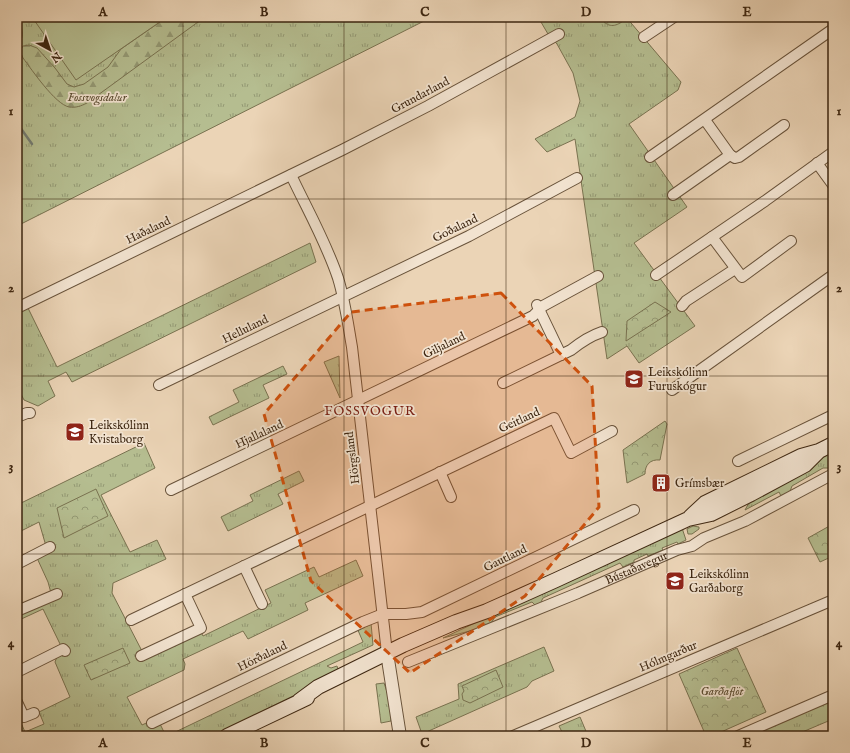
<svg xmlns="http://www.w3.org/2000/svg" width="850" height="753" font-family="'IM FELL English',serif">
  <defs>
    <pattern id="grass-tufts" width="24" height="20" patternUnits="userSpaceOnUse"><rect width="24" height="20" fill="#b5bd90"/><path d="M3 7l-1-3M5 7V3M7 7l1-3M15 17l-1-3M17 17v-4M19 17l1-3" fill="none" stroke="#949974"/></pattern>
    <pattern id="forest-firs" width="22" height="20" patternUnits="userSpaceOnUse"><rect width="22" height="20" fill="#b5bd90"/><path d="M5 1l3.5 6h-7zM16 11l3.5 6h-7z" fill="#949974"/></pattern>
    <pattern id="park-crowns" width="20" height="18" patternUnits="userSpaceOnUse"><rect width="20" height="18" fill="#b5bd90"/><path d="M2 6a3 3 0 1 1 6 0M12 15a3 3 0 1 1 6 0" fill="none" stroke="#949974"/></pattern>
  </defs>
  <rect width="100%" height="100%" fill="#ebd4b6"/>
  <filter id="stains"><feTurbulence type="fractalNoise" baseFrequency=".005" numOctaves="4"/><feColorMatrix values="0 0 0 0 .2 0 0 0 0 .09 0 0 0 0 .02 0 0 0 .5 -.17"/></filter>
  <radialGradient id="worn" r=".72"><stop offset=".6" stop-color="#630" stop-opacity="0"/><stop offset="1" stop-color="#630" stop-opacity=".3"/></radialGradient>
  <!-- grass -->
  <path fill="url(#grass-tufts)" stroke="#797250" d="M17 17H432L17 226Z
    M538 17H626L681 82 678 90 629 124 687 207 634 243 695 326 639 363 627 346 607 359 575 139 547 152 535 139 575 117 580 101 573 73 557 44 548 34Z
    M310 243 316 262 72 382 66 372 48 381 55 396 38 406 24 400 17 386V319L19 313 22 311V309L27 306 57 367Z
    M339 356 340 398 324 362Z
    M283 366 287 374 263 385 269 398 213 425 209 417 239 402 233 390Z
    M144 443 155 468 101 495 130 552 157 540 166 559 113 583 112 593 143 653 198 626 203 636 271 603 265 590 314 567 319 577 356 560 363 576 305 603 308 610 248 639 243 631 183 659 185 664 184 670 127 697 142 725 157 718 166 736H69L67 731 57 736H17V728L22 725 25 732 44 724 39 712 70 697 55 662 61 646 43 609 17 621V610L51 593 48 582 37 558 48 553 39 522 17 533V505Z
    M833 451V468H823L792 486 789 494 782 498 779 492 745 510 750 501Z
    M299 471 304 481 278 494 283 504 228 531 221 517 253 501 250 495Z
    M682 527 683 531 686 540 678 544 677 542 662 548 663 550 648 556 647 554 634 560V562L623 567 620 563 543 598 540 604 536 606 532 602 495 617 489 626 443 638 598 565Z
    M371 623 373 645 327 666 331 668 337 666 339 673 213 736H167L363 642 357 628Z
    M544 647 554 671 532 681 527 687 422 734 416 717 459 699 458 684Z
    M384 683 390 701 391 721 381 723 376 684Z
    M833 699V719L793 736H749Z
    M580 717 588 736H564L559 726Z"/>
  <!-- forest -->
  <path fill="url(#forest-firs)" stroke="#797250" d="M167 17H211L198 22 87 103C81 106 76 108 69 107 55 104 32 70 23 58L20 51 23 46 29 45 37 48 55 68 67 84 74 87 84 84 108 67 121 49Z
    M17 18C21 23 24 34 21 40L17 42Z
    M693 526 699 527V529L692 534H688L687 529Z"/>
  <!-- park -->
  <path fill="url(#park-crowns)" stroke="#797250" d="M603 17H624L626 19C618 25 611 29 603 21Z
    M655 302 671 312 626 341 627 321Z
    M665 421 667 424 660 460C650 459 645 465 645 474L627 483 623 450Z
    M96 489 108 516 64 538 57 508Z
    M833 524V556L820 562 808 538Z
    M123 648 130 663 91 680 84 665Z
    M737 648 766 712 712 736H706L679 674Z
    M496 670 503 687 470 703 463 700 462 694 464 691 462 686Z"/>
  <!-- garden -->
  <path fill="#b5bd90" stroke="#797250" d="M32 17H167L76 80Z"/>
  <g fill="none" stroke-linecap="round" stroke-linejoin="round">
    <!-- stream -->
    <path stroke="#747d73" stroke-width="2.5" d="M17 123 32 144"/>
    <!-- minor casing -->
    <g stroke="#68523a" stroke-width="12">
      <g id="minor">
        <path d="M644 37 674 17"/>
        <path d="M730 155 735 158 739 157 784 125"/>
        <path d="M650 157 833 29"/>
        <path d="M817 163 833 185"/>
        <path d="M291 175C307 209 326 242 338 278 345 301 348 324 352 347L387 653"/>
        <path d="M673 195 730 155 705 120"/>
        <path d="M712 237 742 277 791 241"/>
        <path d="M656 275 765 201 833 152"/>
        <path d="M537 305 561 355"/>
        <path d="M682 306 686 301 735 269"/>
        <path d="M17 308 342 150 428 106 559 34"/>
        <path d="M503 383 571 350C581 342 590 336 602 332"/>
        <path d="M159 385 469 236 577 178"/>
        <path d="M672 390 833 275"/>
        <path d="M17 417 27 413H30"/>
        <path d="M738 461 833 415"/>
        <path d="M440 472 451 497"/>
        <path d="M171 490 533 316 543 306 598 276"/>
        <path d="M17 564 50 547"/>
        <path d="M244 566 262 604"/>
        <path d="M17 611 57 594"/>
        <path d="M131 620 554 418 571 453 612 431"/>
        <path d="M141 656 201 628 185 594"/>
        <path id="s1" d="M408 662 578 593 677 550 692 546 704 538 745 521 833 474"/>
        <path d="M17 672 63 649 65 651"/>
        <path d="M17 702 24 717 34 713"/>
        <path d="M152 723 363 622 383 614H406L422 612 634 510"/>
        <path d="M513 736 833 600"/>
        <path d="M738 736 833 695"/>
      </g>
    </g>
    <!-- tertiary casing -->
    <g stroke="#68523a" stroke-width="14">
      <path id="tertiary" d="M387 653 400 736"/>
    </g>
    <!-- secondary casing -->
    <g stroke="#3d2611" stroke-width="16">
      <path id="secondary" d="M690 517 705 503 801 456 819 451 833 444
        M299 701 318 687 403 645 456 622 487 611 556 580 688 519 711 514 751 494 805 465 819 451
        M227 736 307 698"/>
    </g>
    <!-- minor -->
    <use href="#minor" stroke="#f2e3d0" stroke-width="10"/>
    <!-- tertiary -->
    <use href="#tertiary" stroke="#f2e3d0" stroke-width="12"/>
    <!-- secondary -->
    <use href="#secondary" stroke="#f2e3d0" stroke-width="14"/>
  </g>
  <!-- marked area -->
  <path fill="#ce510d" fill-opacity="0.2" stroke="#ce510d" stroke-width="3" stroke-dasharray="8 5" stroke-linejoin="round" d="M501 293 592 386 599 507 525 596 410 673 311 581 264 414 351 312Z"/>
  <!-- grid -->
  <path fill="none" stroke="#3d2611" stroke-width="1" stroke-opacity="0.55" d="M183 17V736M344 17V736M506 17V736M667 17V736M17 199H833M17 376H833M17 554H833"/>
  <!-- icons -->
  <defs>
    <g id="school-square" transform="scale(1)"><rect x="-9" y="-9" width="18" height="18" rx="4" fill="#8f2418" stroke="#f2e3d0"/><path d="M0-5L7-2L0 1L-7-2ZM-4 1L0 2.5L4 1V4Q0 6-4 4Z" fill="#fff"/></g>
    <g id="building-square" transform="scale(1)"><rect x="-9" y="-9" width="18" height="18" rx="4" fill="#8f2418" stroke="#f2e3d0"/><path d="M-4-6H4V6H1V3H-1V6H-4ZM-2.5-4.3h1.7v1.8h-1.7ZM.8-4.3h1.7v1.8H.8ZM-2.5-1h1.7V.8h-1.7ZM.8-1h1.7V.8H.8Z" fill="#fff"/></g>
  </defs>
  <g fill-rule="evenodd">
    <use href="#school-square" x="634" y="379"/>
    <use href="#school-square" x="75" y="432"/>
    <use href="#building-square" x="661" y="483"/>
    <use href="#school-square" x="675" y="581"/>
  </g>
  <g text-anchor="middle" stroke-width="3.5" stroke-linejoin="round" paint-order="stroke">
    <!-- street labels -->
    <g font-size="12" fill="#3d2611" stroke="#f2e3d0">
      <text transform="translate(420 95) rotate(-28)" y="4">Grundarland</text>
      <text transform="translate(455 228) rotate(-26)" y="4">Goðaland</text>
      <text transform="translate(148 230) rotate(-26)" y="4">Haðaland</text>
      <text transform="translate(245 329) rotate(-26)" y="4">Helluland</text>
      <text transform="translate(444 345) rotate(-26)" y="4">Giljaland</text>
      <text transform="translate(519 420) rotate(-25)" y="4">Geitland</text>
      <text transform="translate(259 434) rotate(-25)" y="4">Hjallaland</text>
      <text transform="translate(352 458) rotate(-97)" y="4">Hörgsland</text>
      <text transform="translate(505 558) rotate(-26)" y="4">Gautland</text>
      <text dy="4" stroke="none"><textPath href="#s1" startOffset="247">Bústaðavegur</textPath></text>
      <text transform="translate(262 656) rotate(-26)" y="4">Hörðaland</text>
      <text transform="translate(668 656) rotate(-23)" y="4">Hólmgarður</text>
    </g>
    <!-- park labels -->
    <g font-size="12" font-style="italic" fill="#5b4c31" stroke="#f2e3d0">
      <text x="97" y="101">Fossvogsdalur</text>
      <text x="722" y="695">Garðaflöt</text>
    </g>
    <!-- poi labels -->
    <g font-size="12" fill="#3d2611" stroke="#f2e3d0" text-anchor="start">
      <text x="648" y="376">Leikskólinn<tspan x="648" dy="14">Furuskógur</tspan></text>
      <text x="89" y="429">Leikskólinn<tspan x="89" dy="14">Kvistaborg</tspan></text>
      <text x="675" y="487">Grímsbær</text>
      <text x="689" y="578">Leikskólinn<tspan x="689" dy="14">Garðaborg</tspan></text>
    </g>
    <!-- neighbourhood labels -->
    <g font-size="13" letter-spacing="1" fill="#7a1f14" stroke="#f2e3d0">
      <text x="370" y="415">FOSSVOGUR</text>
    </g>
  </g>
  <!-- margin -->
  <rect width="850" height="753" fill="none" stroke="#ebd4b6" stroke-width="44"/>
  <!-- north arrow -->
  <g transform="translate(50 50) rotate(140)" stroke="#f2e3d0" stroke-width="3" paint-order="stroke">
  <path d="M0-3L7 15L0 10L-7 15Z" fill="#3d2611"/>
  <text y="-6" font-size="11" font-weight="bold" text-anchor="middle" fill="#3d2611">N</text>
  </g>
  <rect x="22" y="22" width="806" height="709" fill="none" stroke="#3d2611" stroke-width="1.5"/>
  <g font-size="13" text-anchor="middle" font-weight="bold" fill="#3d2611">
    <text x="103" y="16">A</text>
    <text x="264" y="16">B</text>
    <text x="425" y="16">C</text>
    <text x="586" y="16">D</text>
    <text x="747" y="16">E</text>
    <text x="11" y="115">1</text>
    <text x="839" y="115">1</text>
    <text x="11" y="292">2</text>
    <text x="839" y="292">2</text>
    <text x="11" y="470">3</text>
    <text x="839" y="470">3</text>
    <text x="11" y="647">4</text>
    <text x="839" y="647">4</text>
    <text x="103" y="747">A</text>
    <text x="264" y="747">B</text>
    <text x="425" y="747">C</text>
    <text x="586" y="747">D</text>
    <text x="747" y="747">E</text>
  </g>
  <rect width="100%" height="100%" filter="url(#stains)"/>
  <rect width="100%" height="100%" fill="url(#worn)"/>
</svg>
